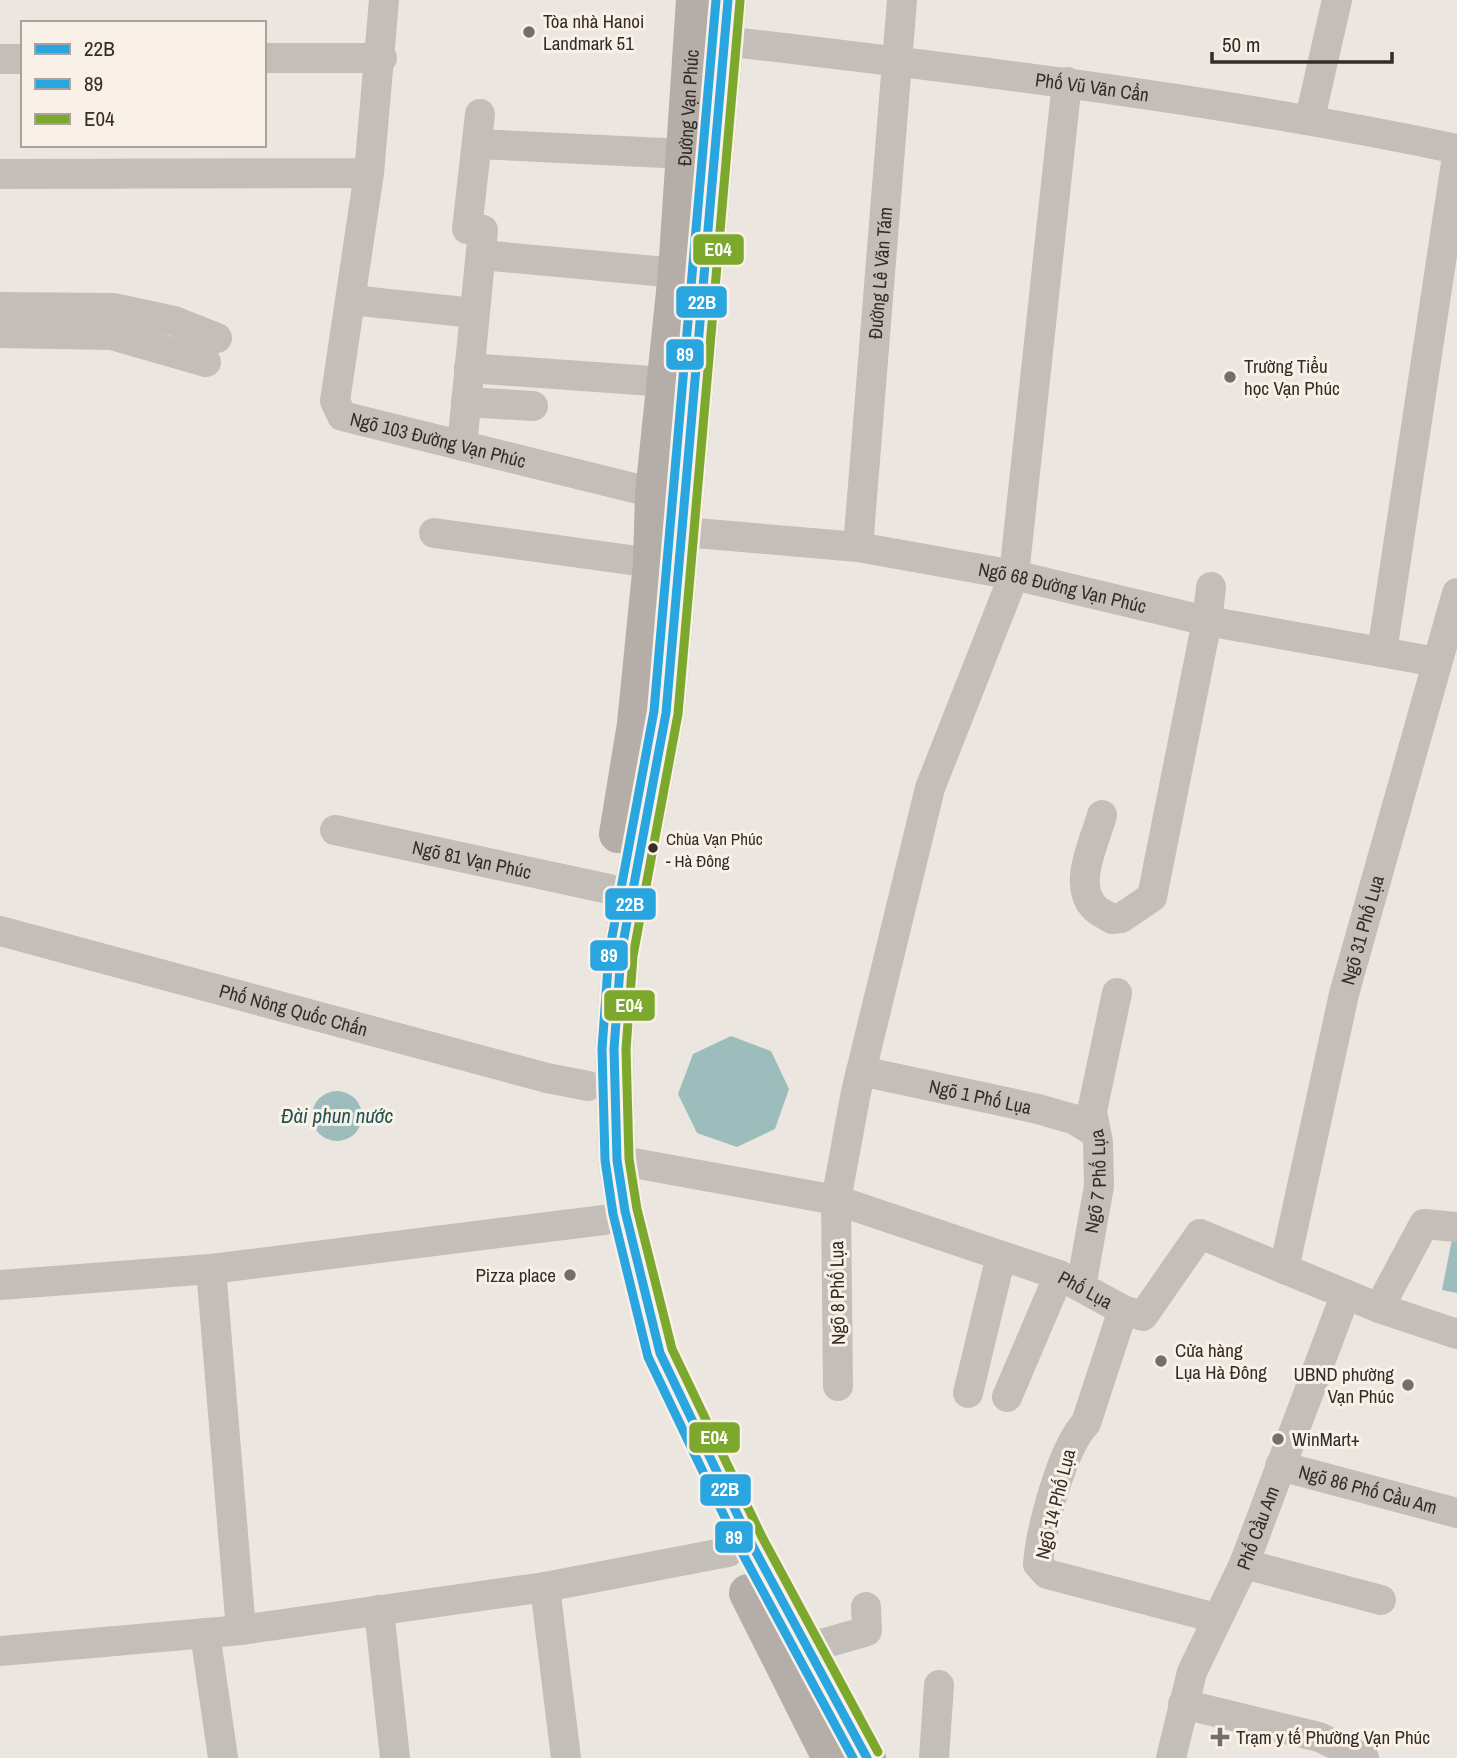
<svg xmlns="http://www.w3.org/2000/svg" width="1457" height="1758" font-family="'Archivo Narrow',sans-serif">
  <rect width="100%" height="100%" fill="#ece6e0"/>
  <!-- water -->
  <path fill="#9dbdbc" d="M731 1036 771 1051 789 1089 775 1129 737 1147 697 1133 678 1094 693 1054Z
    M312 1116a25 25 0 1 1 50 0a25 25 0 1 1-50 0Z
    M1454 1229 1457 1230V1293L1442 1290Z"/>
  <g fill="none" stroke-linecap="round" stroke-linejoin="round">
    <!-- minor -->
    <g stroke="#c4beb9" stroke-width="30">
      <path id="s1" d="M724 41C970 70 1215 98 1457 149"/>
      <path d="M264 58H382"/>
      <path d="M0 59H23"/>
      <path d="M1310 118 1337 0"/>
      <path d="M477 144 685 154"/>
      <path id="s2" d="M369 173 335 401 342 416 654 493"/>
      <path d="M0 174 369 173 384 0"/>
      <path d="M481 255 677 273"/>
      <path d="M351 300 474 313"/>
      <path d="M0 307 113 308 174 321 217 338"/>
      <path d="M0 333 112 335 206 362"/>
      <path d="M469 368 666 382"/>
      <path d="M466 402 533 406"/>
      <path d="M462 446 483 230 467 229 480 114"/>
      <path id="s3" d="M684 532 858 547 1014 575 1207 621 1437 662"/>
      <path d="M434 533 652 563"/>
      <path id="s4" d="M858 547 902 0"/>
      <path d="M1382 652 1457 156"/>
      <path d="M1102 815C1095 841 1073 883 1093 906 1098 912 1106 915 1112 919L1121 918 1152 897 1207 621 1211 587"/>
      <path id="s5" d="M335 830 609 889"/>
      <path id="s6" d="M0 931 547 1078 588 1086"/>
      <path id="s7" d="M861 1071 1038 1109 1073 1119 1096 1133"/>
      <path id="s8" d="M617 1160 836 1200 1059 1275 1123 1310 1143 1316 1200 1234 1379 1308 1424 1224 1457 1227"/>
      <path d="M211 1269 604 1220"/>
      <path id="s9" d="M1284 1269 1344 994 1457 593"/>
      <path d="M0 1285 211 1269 241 1630"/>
      <path id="s10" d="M1081 1287 1099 1186 1098 1142 1092 1111 1117 993"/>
      <path d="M1379 1308 1457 1334"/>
      <path d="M1123 1310 1086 1423C1062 1448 1041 1528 1038 1564L1047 1574 1216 1618"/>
      <path d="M838 1386 836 1200 856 1092 930 788 1014 575 1067 82"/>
      <path d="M968 1393 1001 1256"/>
      <path d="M1007 1397 1059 1275"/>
      <path id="s11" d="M1280 1466 1457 1513"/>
      <path d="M1244 1564 1381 1600"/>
      <path d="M545 1587 566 1758"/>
      <path d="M379 1610 395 1758"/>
      <path d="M205 1633 223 1758"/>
      <path d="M808 1648 867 1631 866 1607"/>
      <path d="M0 1651 241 1630 545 1587 728 1552"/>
      <path d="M1183 1704 1319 1737 1364 1758"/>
      <path d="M934 1758 939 1685"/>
      <path id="s12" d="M1171 1758 1192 1672 1244 1564 1345 1296"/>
    </g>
    <!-- major -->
    <g stroke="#b4ada8" stroke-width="38">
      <path d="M728 0 666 713 621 954 614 1049 617 1160 625 1211 660 1353 751 1543 867 1758"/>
      <path id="s13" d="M618 834 636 724 652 563 654 493 677 273 695 0"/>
      <path d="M748 1593 831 1758"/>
    </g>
    <!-- bus-1 casing -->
    <g stroke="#f9f0e7" stroke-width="14">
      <path id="bus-1" d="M728 0 666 713 621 954 614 1049 617 1160 625 1211 660 1353 751 1543 867 1758"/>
    </g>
    <!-- bus-2 casing -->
    <g stroke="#f9f0e7" stroke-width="14">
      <path id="bus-2" d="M716 0 654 711 609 953 602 1049 605 1160 613 1214 648 1357 740 1549 853 1758"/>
    </g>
    <!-- bus-3 casing -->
    <g stroke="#f9f0e7" stroke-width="14">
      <path id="bus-3" d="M740 1 678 714 633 956 626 1049 629 1159 637 1209 672 1349 762 1537 878 1752"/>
    </g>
    <!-- bus-1 -->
    <use href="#bus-1" stroke="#29a5df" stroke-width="9"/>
    <!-- bus-2 -->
    <use href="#bus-2" stroke="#29a5df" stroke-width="9"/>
    <!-- bus-3 -->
    <use href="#bus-3" stroke="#7da82e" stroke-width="9"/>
  </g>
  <!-- markers -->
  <g fill="#756d68" stroke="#f9f0e7" stroke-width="2.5">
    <circle cx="529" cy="32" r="7"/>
    <circle cx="1230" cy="377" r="7"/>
    <circle cx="570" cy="1275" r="7"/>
    <circle cx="1161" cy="1361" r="7"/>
    <circle cx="1408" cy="1385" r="7"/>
    <circle cx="1278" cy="1439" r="7"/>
    <path d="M1216.5 1726.5h7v7h7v7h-7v7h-7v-7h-7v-7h7z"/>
  </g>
  <circle fill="#352c28" stroke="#f9f0e7" stroke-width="2.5" cx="653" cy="848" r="6"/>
  <g text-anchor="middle" stroke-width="6" stroke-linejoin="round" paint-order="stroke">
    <!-- bus labels -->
    <g font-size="17" fill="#352c28" stroke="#f9f0e7" text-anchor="start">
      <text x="666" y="845">Chùa Vạn Phúc<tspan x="666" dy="22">- Hà Đông</tspan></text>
    </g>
    <!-- poi labels -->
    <g font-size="19" fill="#352c28" stroke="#f9f0e7" text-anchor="start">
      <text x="543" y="28">Tòa nhà Hanoi<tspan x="543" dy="22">Landmark 51</tspan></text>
      <text x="1244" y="373">Trường Tiểu<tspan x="1244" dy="22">học Vạn Phúc</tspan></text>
      <text x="556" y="1282" text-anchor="end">Pizza place</text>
      <text x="1175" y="1357">Cửa hàng<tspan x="1175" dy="22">Lụa Hà Đông</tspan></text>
      <text x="1394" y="1381" text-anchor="end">UBND phường<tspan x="1394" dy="22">Vạn Phúc</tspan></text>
      <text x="1292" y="1446">WinMart+</text>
      <text x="1236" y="1744">Trạm y tế Phường Vạn Phúc</text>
    </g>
    <!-- street labels -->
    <g font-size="19" fill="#352c28" stroke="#f9f0e7">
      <text dy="7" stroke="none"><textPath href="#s1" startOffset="371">Phố Vũ Văn Cẩn</textPath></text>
      <text dy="7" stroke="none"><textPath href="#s13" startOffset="730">Đường Vạn Phúc</textPath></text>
      <text dy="7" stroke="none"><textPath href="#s4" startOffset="275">Đường Lê Văn Tám</textPath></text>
      <text dy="7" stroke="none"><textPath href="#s2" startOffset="346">Ngõ 103 Đường Vạn Phúc</textPath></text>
      <text dy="7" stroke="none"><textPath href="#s3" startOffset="383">Ngõ 68 Đường Vạn Phúc</textPath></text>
      <text dy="7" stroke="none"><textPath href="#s5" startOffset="140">Ngõ 81 Vạn Phúc</textPath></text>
      <text dy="7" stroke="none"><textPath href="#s9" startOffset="348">Ngõ 31 Phố Lụa</textPath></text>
      <text dy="7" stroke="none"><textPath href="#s6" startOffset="304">Phố Nông Quốc Chấn</textPath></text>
      <text dy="7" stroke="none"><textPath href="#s7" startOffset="122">Ngõ 1 Phố Lụa</textPath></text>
      <text dy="7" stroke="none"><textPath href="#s10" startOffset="107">Ngõ 7 Phố Lụa</textPath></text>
      <text dy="7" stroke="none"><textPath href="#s8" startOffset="488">Phố Lụa</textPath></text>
      <text transform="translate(837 1293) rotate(-91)" y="7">Ngõ 8 Phố Lụa</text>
      <text dy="7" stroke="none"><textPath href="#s11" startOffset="91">Ngõ 86 Phố Cầu Am</textPath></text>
      <text transform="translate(1055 1504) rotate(-76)" y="7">Ngõ 14 Phố Lụa</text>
      <text dy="7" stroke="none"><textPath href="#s12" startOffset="247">Phố Cầu Am</textPath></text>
    </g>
    <!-- water labels -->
    <g font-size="21" font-style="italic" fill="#1f5355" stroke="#f9f0e7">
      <text x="337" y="1123">Đài phun nước</text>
    </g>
  </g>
  <g stroke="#f9f0e7" stroke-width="2.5">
    <rect x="692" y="233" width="53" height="33" rx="7" fill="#7da82e"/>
    <rect x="675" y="285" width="53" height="34" rx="7" fill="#29a5df"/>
    <rect x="665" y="338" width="40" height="33" rx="7" fill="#29a5df"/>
    <rect x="604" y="887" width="53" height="34" rx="7" fill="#29a5df"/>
    <rect x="589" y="939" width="40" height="33" rx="7" fill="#29a5df"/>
    <rect x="603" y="989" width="53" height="33" rx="7" fill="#7da82e"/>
    <rect x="688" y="1421" width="53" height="33" rx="7" fill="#7da82e"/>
    <rect x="699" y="1473" width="53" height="34" rx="7" fill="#29a5df"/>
    <rect x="714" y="1520" width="40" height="34" rx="7" fill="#29a5df"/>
  </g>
  <g font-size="19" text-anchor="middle" font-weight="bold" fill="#fff">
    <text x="718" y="256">E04</text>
    <text x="702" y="309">22B</text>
    <text x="685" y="361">89</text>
    <text x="630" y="911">22B</text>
    <text x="609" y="962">89</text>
    <text x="629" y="1012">E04</text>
    <text x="714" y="1444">E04</text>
    <text x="725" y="1496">22B</text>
    <text x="734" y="1544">89</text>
  </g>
  <!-- legend -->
  <rect x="21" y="21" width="245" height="126" fill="#f9f0e7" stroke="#aba29b" stroke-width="2"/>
  <rect x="35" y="44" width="35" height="10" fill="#29a5df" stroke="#aba29b" stroke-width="2"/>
  <text x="84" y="56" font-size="21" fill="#352c28">22B</text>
  <rect x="35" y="79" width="35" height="10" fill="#29a5df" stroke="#aba29b" stroke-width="2"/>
  <text x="84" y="91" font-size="21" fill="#352c28">89</text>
  <rect x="35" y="114" width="35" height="10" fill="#7da82e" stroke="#aba29b" stroke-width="2"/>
  <text x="84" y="126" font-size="21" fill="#352c28">E04</text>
  <!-- scale -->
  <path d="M1212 52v10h180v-10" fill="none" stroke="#352c28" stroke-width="3.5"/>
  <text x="1222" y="52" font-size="21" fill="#352c28" stroke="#f9f0e7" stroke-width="5" paint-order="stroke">50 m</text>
</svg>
